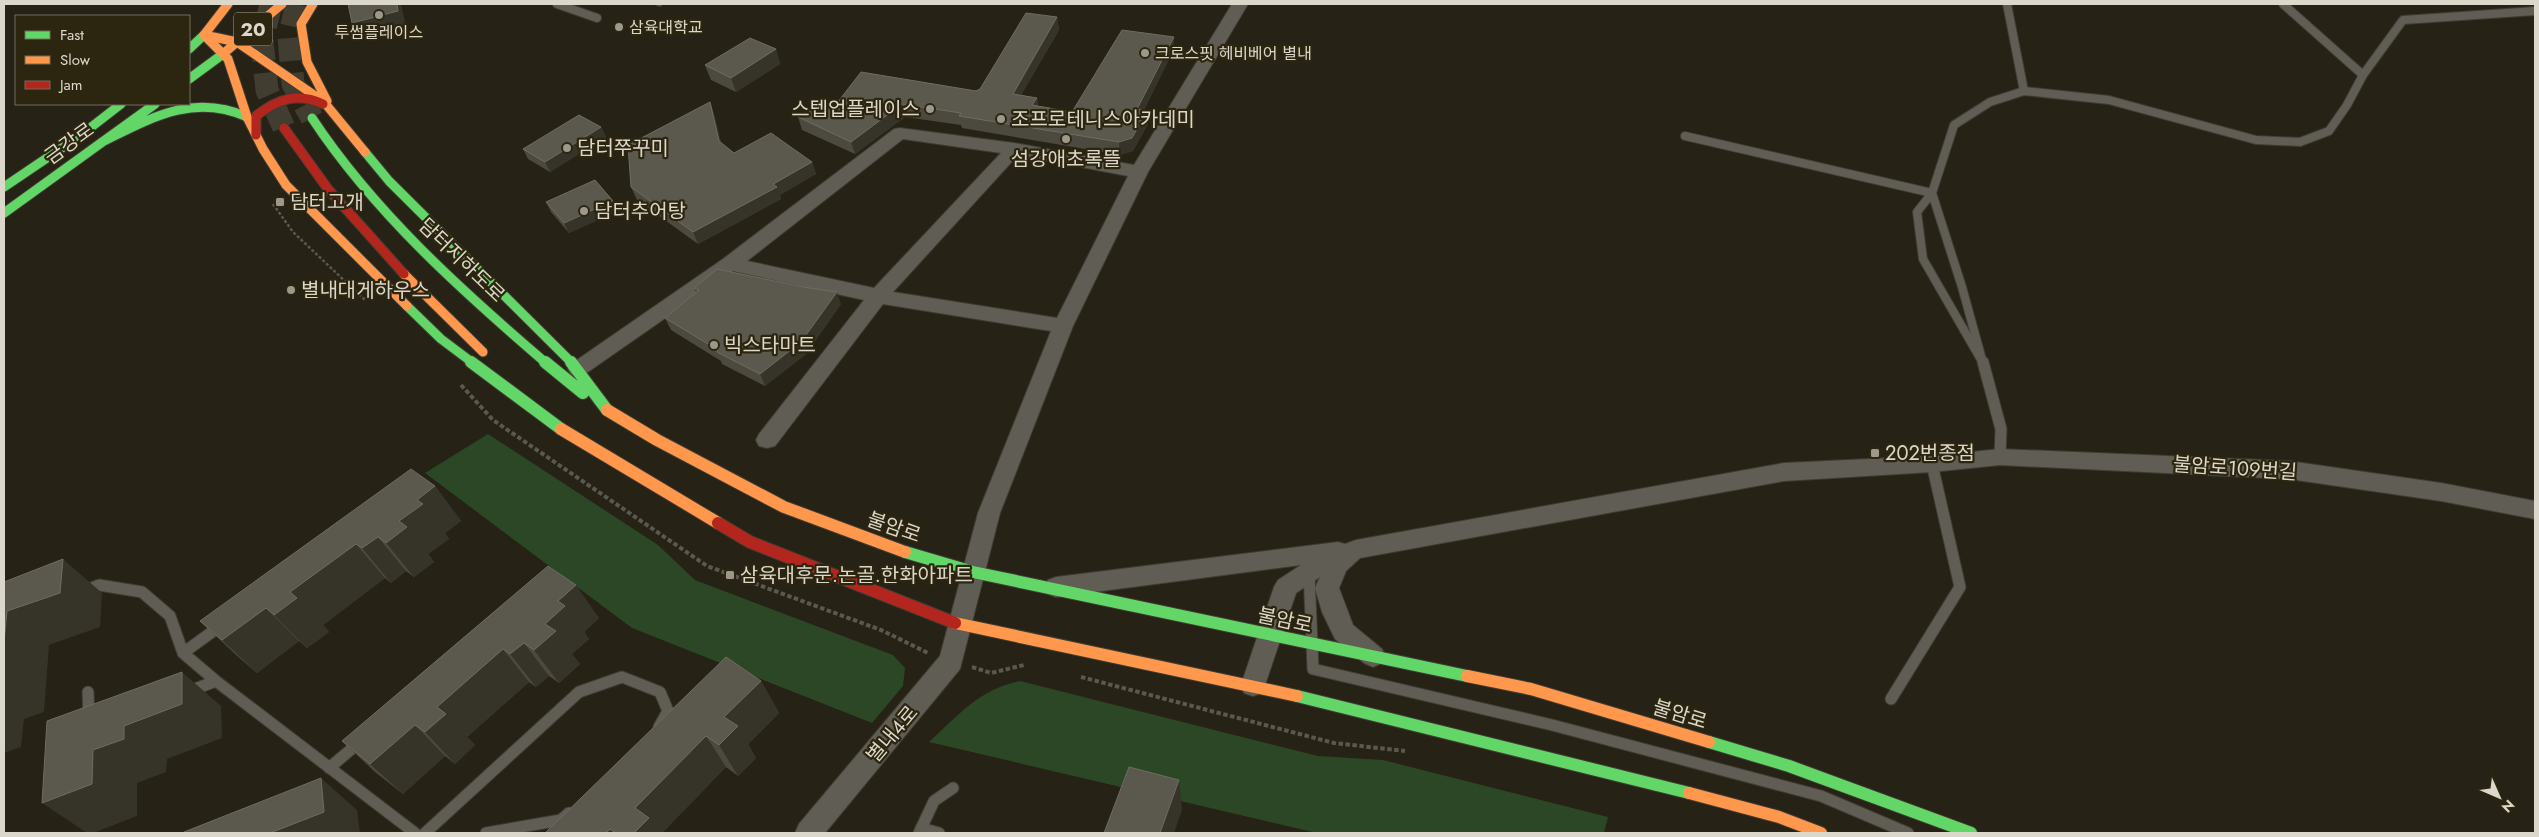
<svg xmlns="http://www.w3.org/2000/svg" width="2539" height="837" font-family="Jost,'Noto Sans KR',sans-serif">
  <rect width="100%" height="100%" fill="#262215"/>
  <!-- green -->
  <path fill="#2b4725" d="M488 434 658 545 695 580 893 655 905 668 903 686 872 723 632 628 425 473Z
    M1020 681 1318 756 1383 760 1608 817 1604 833H1317L929 742C957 716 981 688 1020 681Z"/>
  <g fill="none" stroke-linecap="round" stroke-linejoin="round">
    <!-- primary-tunnel -->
    <path stroke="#413d30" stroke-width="23" stroke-dasharray="23 12" stroke-linecap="butt" d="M271 4 262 41 267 90 284 128
      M297 4 289 37 293 84 312 118"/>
    <!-- lane-far1 casing -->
    <g stroke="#403c33" stroke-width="10">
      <path id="lane-far1" d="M557 4 597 18
        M2007 4 2024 91
        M2283 4 2363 75
        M1685 136 1932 193
        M1932 193 1962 287 1983 363
        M1983 363 1923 259 1917 212 1932 193 1954 125 1990 102 2024 91 2109 100 2256 140 2300 142 2329 131 2347 105 2363 75 2403 20 2535 11"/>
    </g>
    <!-- lane casing -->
    <g stroke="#403c33" stroke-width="13">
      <path id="lane" d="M1983 362 2001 429 2000 457
        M1309 572 1313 669 1552 725 1821 796 1908 833
        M84 591 99 585 142 592 170 616 183 653 216 681 415 833
        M183 653 223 624
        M88 692 89 719
        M187 692 216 681
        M1891 699 1960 587 1932 464
        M329 768 361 741
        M921 828 939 833
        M425 833 579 692 622 677 660 692 668 711 659 727
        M486 833 561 820 569 813
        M919 833 934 801 953 788"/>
    </g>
    <!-- street casing -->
    <g stroke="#403c33" stroke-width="2">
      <path id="street" d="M1232 4H1248L1148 172 1073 326 1000 513 960 669 825 833H795L799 824 940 656 978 513 1051 331 883 304 775 446 767 448 759 446 756 440 759 434 864 300 733 271 585 374 578 377 571 374 568 369 571 364 723 259 894 129 900 128 1014 143 1134 165ZM903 139 1001 153 874 288 747 261ZM1018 155 1128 176 1057 318 893 292Z
        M2000 449 2289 461 2441 483 2535 501V519L2441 501 2289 479 2000 465 1932 472 1784 481 1360 558 1346 571 1339 588 1353 625 1382 649 1385 656 1382 663 1373 667 1364 663 1335 639 1322 612 1315 588 1320 577 1296 593 1265 685 1262 693 1253 696 1244 693 1241 685 1274 587 1278 580 1301 565 1056 597 1048 594 1044 587 1048 580 1056 577 1338 542 1345 544 1356 540 1784 463 1932 456Z"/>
    </g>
    <!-- fast-far1 casing -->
    <g stroke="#403c33" stroke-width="11">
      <path id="fast-far1" d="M189 49 204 35
        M189 79 223 54
        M312 118C374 212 461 290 546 363
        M102 142C151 118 193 93 247 117
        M365 152 389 181 572 363
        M4 187 81 135 121 104
        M4 213 155 104
        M407 306 441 339 473 363"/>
    </g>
    <!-- fast casing -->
    <g stroke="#403c33" stroke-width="14">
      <path id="fast" d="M471 362 561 429
        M545 362 583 393
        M571 362 607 410
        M905 552 973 572 1467 676
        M1297 696 1689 793
        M1709 742 1789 766 1971 833"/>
    </g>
    <!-- slow-far1 casing -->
    <g stroke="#403c33" stroke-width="11">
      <path id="slow-far1" d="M313 4 301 24 307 62 327 101
        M204 35 237 42 324 102 365 152
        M204 35 228 59 247 117 263 149 286 185 407 306
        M204 35 228 4
        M224 53 282 4
        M404 274 483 352"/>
    </g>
    <!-- slow casing -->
    <g stroke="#403c33" stroke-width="14">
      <path id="slow" d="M607 410 657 440 784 507 905 552
        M561 429 718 523
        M955 623 1297 696
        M1467 676 1531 689 1709 742
        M1689 793 1779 817 1821 833"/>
    </g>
    <!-- jam-far1 casing -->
    <g stroke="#403c33" stroke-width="11">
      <path id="jam-far1" d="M284 128 328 189 404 274
        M256 135V116C277 99 298 92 323 104"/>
    </g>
    <!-- jam casing -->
    <g stroke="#403c33" stroke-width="14">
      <path id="jam" d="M718 523 750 542 955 623"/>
    </g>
    <!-- path-far1 -->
    <path stroke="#5b584f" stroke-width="2.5" stroke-dasharray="3 2" stroke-linecap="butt" d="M273 204 293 232 365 300"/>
    <!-- path -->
    <path stroke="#5b584f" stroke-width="4" stroke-dasharray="4.5 2.5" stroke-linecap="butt" d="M461 385 493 420 707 566 881 630 928 653
      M972 667 991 673 1024 665
      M1081 677 1334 743 1405 751"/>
    <!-- lane-far1 -->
    <use href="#lane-far1" stroke="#605d54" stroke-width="8"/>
    <!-- lane -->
    <use href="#lane" stroke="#605d54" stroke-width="11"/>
    <!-- street -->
    <use href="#street" fill="#605d54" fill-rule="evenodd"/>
    <!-- fast-far1 -->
    <use href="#fast-far1" stroke="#63d668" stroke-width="9"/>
    <!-- fast -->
    <use href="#fast" stroke="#63d668" stroke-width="12"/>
    <!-- slow-far1 -->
    <use href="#slow-far1" stroke="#ff974d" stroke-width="9"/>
    <!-- slow -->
    <use href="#slow" stroke="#ff974d" stroke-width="12"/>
    <!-- jam-far1 -->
    <use href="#jam-far1" stroke="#b3261e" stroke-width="9"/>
    <!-- jam -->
    <use href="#jam" stroke="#b3261e" stroke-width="12"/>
  </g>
  <!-- wall -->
  <path fill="#4c493e" d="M652 4H664L660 7Z
    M1057 17 1059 30 1021 95 1037 98 1038 107 1072 112 1174 37V49L1144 110 1147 111 1148 124 1133 151 1120 155 962 128 961 125 905 117 855 154 802 130 798 117 976 91 980 89Z
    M776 49 780 64 736 92 711 80 705 65Z
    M710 102 714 114 721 143 734 153 812 162 816 174 780 195 781 199 698 244 637 200 631 187Z
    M601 127 606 137 550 172 528 159 523 149Z
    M546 202 618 211 569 233 551 212Z
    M694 288 841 304 806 354 765 386 722 364 721 361 671 330 665 318 696 293Z
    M435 486 461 521 445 533 449 539 428 554 434 562 414 577 406 571 391 583 385 578 323 625 329 632 307 648 299 641 257 673 235 654 200 621Z
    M548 566 599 618 584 632 589 639 572 654 580 664 559 683 549 676 536 687 529 682 467 737 475 745 455 764 445 756 403 794 375 772 342 741Z
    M761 681 779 713 748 744 756 758 738 776 726 767 662 833H545Z"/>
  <!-- shaded-wall -->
  <path fill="#363328" d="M397 4H401L406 26 360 37 352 23Z
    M1057 17 1059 30 1015 106 1013 94Z
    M1174 37V49L1138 122 1137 109Z
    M776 49 780 64 736 92 731 78Z
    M1037 98 1039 110 1032 105Z
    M710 102 714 114 724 154 719 141Z
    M902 104 905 117 855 154 851 142Z
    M1147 111 1148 124 1133 151 1120 155 1119 142Z
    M601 127 606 137 550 172 545 162Z
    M812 162 816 174 780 195 781 199 698 244 693 232Z
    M613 201 618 211 569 233 564 223Z
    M837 292 841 304 806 354 765 386 760 374Z
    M435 486 461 521 445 533 449 539 428 554 434 562 414 577 386 543 399 521 417 500Z
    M378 537 406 571 391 583 362 548Z
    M356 544 385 578 323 625 329 632 307 648 274 615 290 592Z
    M63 559 102 593 100 627 49 645 44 712 24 719 21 747 4 753V642L7 611Z
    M576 585 599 618 584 632 589 639 572 654 580 664 559 683 534 650 545 624 558 601Z
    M266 608 299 641 257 673 222 640Z
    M524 643 549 676 536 687 510 654Z
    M503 649 529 682 467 737 475 745 455 764 425 732 437 707Z
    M182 672 221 706 222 738 167 759 166 772 137 783V816L93 833H87L42 803 93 750Z
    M761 681 779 713 748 744 756 758 738 776 719 745 724 717Z
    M415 725 445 756 403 794 370 764Z
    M706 736 726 767 662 833H634L635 808Z
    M321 778 357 810 360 833H270Z
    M1179 780 1182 810 1174 833H1160Z
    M610 829 614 833H606Z"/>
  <!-- building -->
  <path fill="#5b584e" stroke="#6f6c61" d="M348 4H397L398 11 352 23Z
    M1026 13 1057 17 1013 94 1037 98 1032 105 1072 112 1122 30 1174 37 1137 109 1147 111 1132 138 1119 142 959 116 961 113 902 104 851 142 798 117 821 101 834 107 861 72 976 91 980 89Z
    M750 38 776 49 731 78 705 65Z
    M710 102 719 141 734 153 771 133 812 162 773 184 777 187 693 232 631 187 628 145Z
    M579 115 601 127 545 162 523 149Z
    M595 180 613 201 564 223 546 202Z
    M717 269 803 287 837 292 801 342 760 374 717 352 718 350 665 318 699 290 694 288Z
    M411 469 435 486 417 500 423 504 399 521 407 527 386 543 378 537 362 548 356 544 290 592 297 598 274 615 266 608 222 640 200 621Z
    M63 559 60 593 7 611 4 642V582Z
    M548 566 576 585 558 601 565 606 545 624 556 631 534 650 524 643 510 654 503 649 437 707 446 714 425 732 415 725 370 764 342 741Z
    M726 657 761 681 724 717 738 726 719 745 706 736 635 808 649 818 634 833H616L610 829 606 833H545Z
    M182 672V704L124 726V739L93 750 92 784 42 803 47 721Z
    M1129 767 1179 780 1160 833H1104Z
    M321 778 324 812 270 833H184V832Z"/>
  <!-- markers -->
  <g fill="#9c988b" stroke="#2c250f" stroke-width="2">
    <circle cx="379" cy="15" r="5"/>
    <circle cx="619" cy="27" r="5"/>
    <circle cx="1145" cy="53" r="5"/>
    <circle cx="930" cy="109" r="5"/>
    <circle cx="1001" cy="119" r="5"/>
    <circle cx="1066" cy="139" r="5"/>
    <circle cx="567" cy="148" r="5"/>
    <rect x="275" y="197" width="10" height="10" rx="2.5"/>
    <circle cx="584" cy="211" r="5"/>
    <circle cx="291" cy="290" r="5"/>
    <circle cx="714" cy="345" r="5"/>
    <rect x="1870" y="448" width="10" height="10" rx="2.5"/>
    <rect x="725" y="570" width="10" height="10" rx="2.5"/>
  </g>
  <g text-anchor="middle" stroke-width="4.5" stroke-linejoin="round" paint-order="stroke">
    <!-- far-poi labels -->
    <g font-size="16" fill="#dbd7ca" stroke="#2c250f" text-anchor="start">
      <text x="629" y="33">삼육대학교</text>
      <text x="379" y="38" text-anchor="middle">투썸플레이스</text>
      <text x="1155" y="59">크로스핏 헤비베어 별내</text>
    </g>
    <!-- shield labels -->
    <rect fill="#2c250f" stroke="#a6a292" stroke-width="1" x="234" y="12.5" width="38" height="33" rx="4"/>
    <g font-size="19" font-weight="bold" fill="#dbd7ca">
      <text x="253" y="36">20</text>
    </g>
    <!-- poi labels -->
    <g font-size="20" fill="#dbd7ca" stroke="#2c250f" text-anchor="start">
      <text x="920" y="116" text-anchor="end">스텝업플레이스</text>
      <text x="1011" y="126">조프로테니스아카데미</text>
      <text x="577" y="155">담터쭈꾸미</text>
      <text x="1066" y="166" text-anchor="middle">섬강애초록뜰</text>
      <text x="290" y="209">담터고개</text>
      <text x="594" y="218">담터추어탕</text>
      <text x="301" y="297">별내대게하우스</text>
      <text x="724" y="352">빅스타마트</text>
      <text x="1885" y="460">202번종점</text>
      <text x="740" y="582">삼육대후문.논골.한화아파트</text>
    </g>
    <!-- street labels -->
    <g font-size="20" fill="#dbd7ca" stroke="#2c250f">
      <text transform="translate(69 143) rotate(-36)" y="7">금강로</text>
      <text transform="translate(462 260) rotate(44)" y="7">담터지하도로</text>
      <text transform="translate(2235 468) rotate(4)" y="7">불암로109번길</text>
      <text transform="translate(894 527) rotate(19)" y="7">불암로</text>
      <text transform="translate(1285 620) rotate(12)" y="7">불암로</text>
      <text transform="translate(1680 714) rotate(17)" y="7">불암로</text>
      <text transform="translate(892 734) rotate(-50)" y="7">별내4로</text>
    </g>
  </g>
  <!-- border -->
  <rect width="2539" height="837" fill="none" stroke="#dbd7ca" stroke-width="10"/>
  <!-- legend -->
  <rect x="15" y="15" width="175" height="90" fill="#2c250f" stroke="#726c5a"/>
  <rect x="25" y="31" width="25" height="8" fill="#63d668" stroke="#726c5a"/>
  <text x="60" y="40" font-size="15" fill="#dbd7ca">Fast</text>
  <rect x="25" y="56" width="25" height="8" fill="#ff974d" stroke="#726c5a"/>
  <text x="60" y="65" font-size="15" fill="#dbd7ca">Slow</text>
  <rect x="25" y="81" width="25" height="8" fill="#b3261e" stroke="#726c5a"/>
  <text x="60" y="90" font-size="15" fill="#dbd7ca">Jam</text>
  <!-- north arrow -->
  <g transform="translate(2499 797) rotate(135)" stroke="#2c250f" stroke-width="4" paint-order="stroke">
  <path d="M0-4L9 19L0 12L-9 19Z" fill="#dbd7ca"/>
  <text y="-8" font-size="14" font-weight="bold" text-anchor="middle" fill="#dbd7ca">N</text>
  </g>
</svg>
